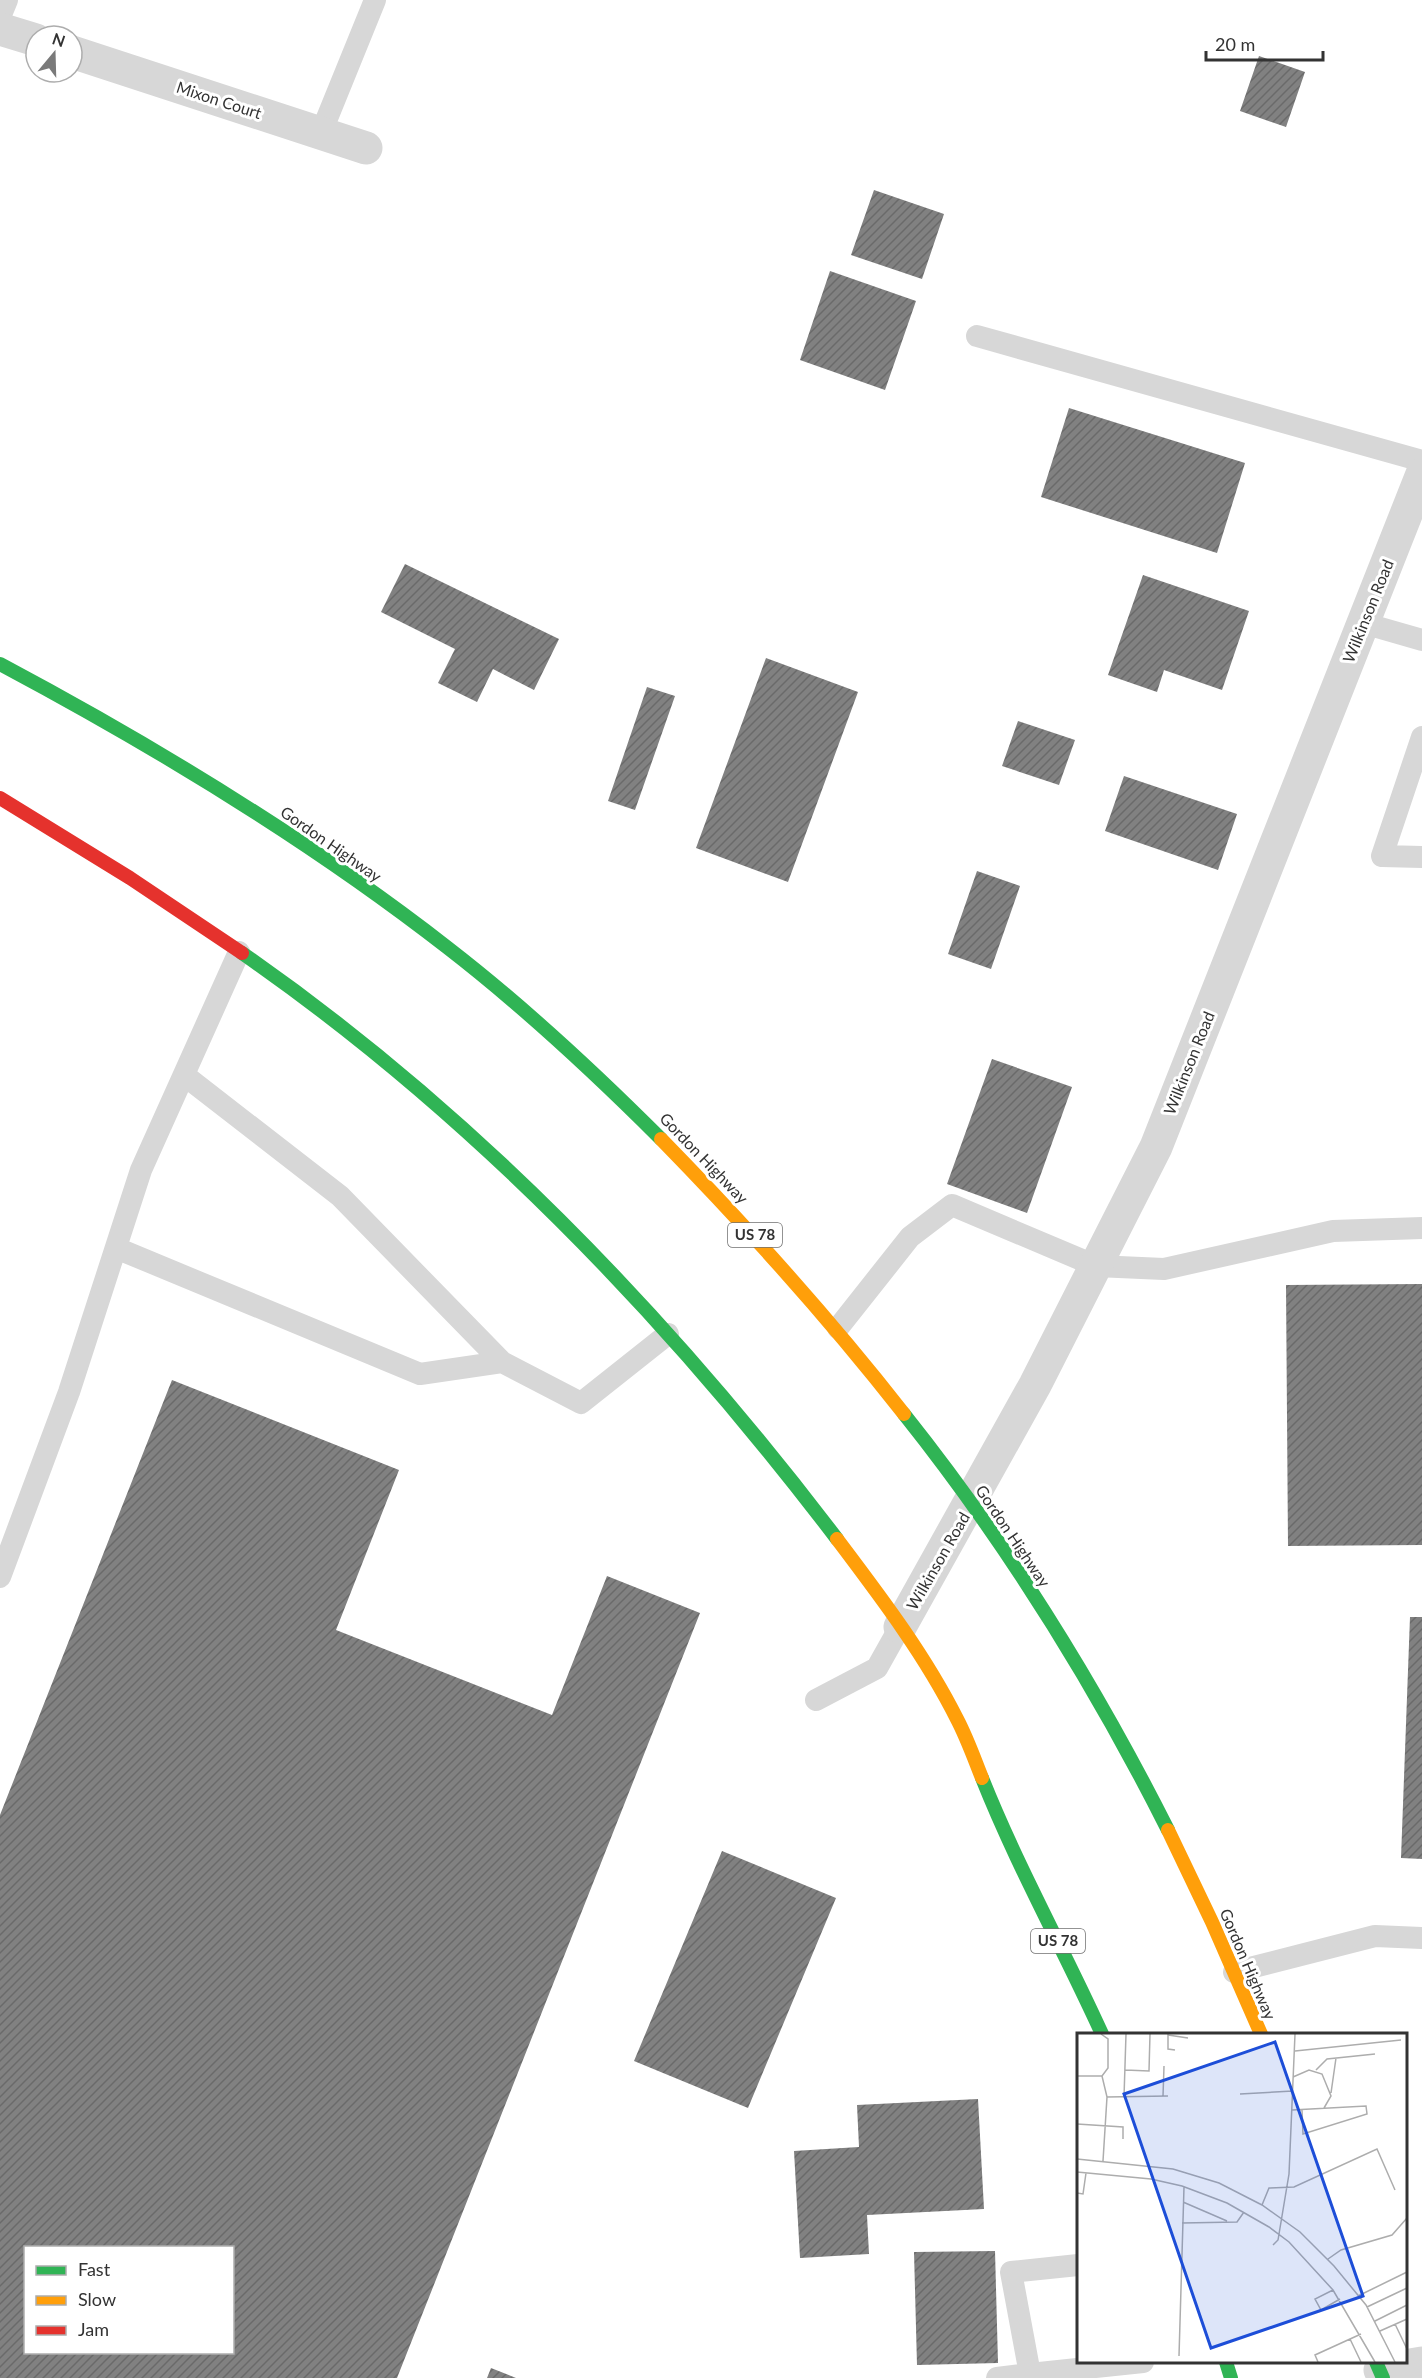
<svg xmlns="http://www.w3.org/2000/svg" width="1422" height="2378" font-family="Lato,sans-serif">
  <defs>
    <pattern id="building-hatch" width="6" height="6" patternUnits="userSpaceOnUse" patternTransform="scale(1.5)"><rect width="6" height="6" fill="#818181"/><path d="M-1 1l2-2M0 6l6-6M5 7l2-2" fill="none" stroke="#6a6a6a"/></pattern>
  </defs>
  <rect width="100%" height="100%" fill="#fff"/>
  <!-- building -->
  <path fill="url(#building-hatch)" fill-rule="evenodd" d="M1259 56 1305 72 1286 127 1240 111Z
    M874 190 944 214 922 279 851 255Z
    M830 271 916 301 885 390 800 360Z
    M1069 408 1245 463 1217 553 1041 497Z
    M405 564 559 639 534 690 493 669 477 702 438 683 455 649 381 612Z
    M1143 575 1249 611 1222 690 1164 670 1157 692 1108 675Z
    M766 658 858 692 788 882 696 848Z
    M647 687 675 696 635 810 608 801Z
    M1018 721 1075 740 1059 785 1002 766Z
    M1124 776 1237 814 1218 870 1105 831Z
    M977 871 1020 886 991 969 948 954Z
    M992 1059 1072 1087 1027 1213 947 1184Z
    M1422 1284V1545L1288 1546 1286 1285Z
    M172 1380 399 1470 336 1630 552 1715 607 1576 700 1613 397 2378H0V1815ZM26 2248H232V2352H26Z
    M1410 1617H1422V1859L1401 1858Z
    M722 1851 836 1898 748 2108 634 2061Z
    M978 2099 984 2209 867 2215 869 2254 800 2258 794 2151 859 2147 857 2105Z
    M995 2251 998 2363 917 2365 914 2252Z
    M491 2368 516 2378H487Z"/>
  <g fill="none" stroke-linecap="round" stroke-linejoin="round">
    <!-- lane -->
    <path stroke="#d7d7d7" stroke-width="22" d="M0 17 7 0
      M321 133 375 0
      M977 336 1422 461
      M1363 623 1422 640
      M1422 737 1382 856 1422 857
      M184 1075 340 1196 502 1362
      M116 1248 420 1374 502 1362 581 1403 668 1334
      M838 1328 910 1237 952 1205 1096 1266 1164 1269 1333 1231 1422 1228
      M0 1577 69 1392 141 1170 239 952
      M816 1700 877 1668 900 1627
      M1234 1972 1375 1936 1422 1938
      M1078 2265 1011 2272 1030 2374 1143 2362
      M997 2378 1030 2374"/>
    <!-- street -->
    <path stroke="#d7d7d7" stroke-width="33" d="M0 29 36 40
      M72 52 366 148
      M900 1627 1035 1385 1156 1147 1422 474
      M1380 2370 1422 2363"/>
    <!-- fast -->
    <path stroke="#30b455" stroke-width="14" d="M0 664C156 747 308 839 448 948 523 1006 594 1072 661 1139
      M242 953C471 1112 669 1318 837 1539
      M904 1414C1006 1542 1094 1683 1168 1830
      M982 1778C1017 1866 1063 1948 1102 2034
      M1226 2362 1231 2378
      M1376 2362 1383 2378"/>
    <!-- slow -->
    <path stroke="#ff9f0a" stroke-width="14" d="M661 1139C747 1227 828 1317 904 1414
      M837 1539C880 1596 925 1655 957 1719 967 1738 974 1758 982 1778
      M1168 1830 1212 1922 1261 2034"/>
    <!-- jam -->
    <path stroke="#e5322d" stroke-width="14" d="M0 798 130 878 242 953"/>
  </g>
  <g text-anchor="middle" stroke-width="6" stroke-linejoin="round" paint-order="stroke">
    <!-- shield labels -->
    <g fill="#fff" stroke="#707070" stroke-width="1.5">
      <rect x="728" y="1223" width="54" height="24" rx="4.5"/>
      <rect x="1031" y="1929" width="54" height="24" rx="4.5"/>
    </g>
    <g font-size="15" font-weight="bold" fill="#333">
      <text x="755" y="1240">US 78</text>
      <text x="1058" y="1946">US 78</text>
    </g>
    <!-- street labels -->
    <g font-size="16" fill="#333" stroke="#fff">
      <text transform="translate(219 100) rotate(18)" y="6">Mixon Court</text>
      <text transform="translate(1368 611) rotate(-68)" y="6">Wilkinson Road</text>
      <text transform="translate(331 844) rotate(35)" y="6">Gordon Highway</text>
      <text transform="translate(1189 1063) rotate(-68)" y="6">Wilkinson Road</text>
      <text transform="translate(704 1158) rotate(46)" y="6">Gordon Highway</text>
      <text transform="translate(1013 1536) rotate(56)" y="6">Gordon Highway</text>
      <text transform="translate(938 1561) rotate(-60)" y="6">Wilkinson Road</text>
      <text transform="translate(1248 1964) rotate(67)" y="6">Gordon Highway</text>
    </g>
  </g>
  <!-- overview -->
  <g transform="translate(1077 2033)">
    <rect width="330" height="330" fill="#fff"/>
    <path fill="none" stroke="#adadad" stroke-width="1.5" d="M24 1 31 6V35L25 43M91 1V16L98 17M91 2 111 5M218 18 324 7M48 37 72 38 73 1M239 37 250 26 298 21M0 43H25L30 64M216 44 232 37 245 41 254 63 247 75M254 60 259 25M163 61 216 58M86 63 87 33M47 64 49 1M215 77 289 73 290 81 226 101 225 77M0 91 46 94V106M0 126 96 136 142 150 185 172 223 199 257 233 289 272 318 329M26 128 30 64 91 63M0 139 74 146 105 153 150 170 192 194 212 209 256 257 298 329M0 160 6 161 9 140M106 169 150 188M185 172 192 155 217 154 300 116 318 157M105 190 160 189 167 179M196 212 201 207 212 141 218 1M251 226 264 217 315 202 330 185M256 257 238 266 244 277 263 266M281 263 330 239M290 274 330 255M298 288 330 272M318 291 330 316M303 298 330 286M273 306 284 329M102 323 107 154M241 329 238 322 284 301"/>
    <path fill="#1d4ed8" fill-opacity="0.15" stroke="#1d4ed8" stroke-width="3" d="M198 9 286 263 134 315 47 61Z"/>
    <rect width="330" height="330" fill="none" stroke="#333" stroke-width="3"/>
  </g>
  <!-- legend -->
  <rect x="24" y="2246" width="210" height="108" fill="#ffffff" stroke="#adadad" stroke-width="1.5"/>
  <rect x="36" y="2266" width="30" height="9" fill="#30b455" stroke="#adadad" stroke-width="1.5"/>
  <text x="78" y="2276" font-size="18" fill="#333333">Fast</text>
  <rect x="36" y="2296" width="30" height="9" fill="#ff9f0a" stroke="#adadad" stroke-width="1.5"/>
  <text x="78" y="2306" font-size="18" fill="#333333">Slow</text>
  <rect x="36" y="2326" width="30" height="9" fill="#e5322d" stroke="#adadad" stroke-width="1.5"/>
  <text x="78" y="2336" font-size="18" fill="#333333">Jam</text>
  <!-- north arrow -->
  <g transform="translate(54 54) rotate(19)"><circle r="28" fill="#ffffff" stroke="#adadad" stroke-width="1.5"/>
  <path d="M0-4.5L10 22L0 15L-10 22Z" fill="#7a7a7a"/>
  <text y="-9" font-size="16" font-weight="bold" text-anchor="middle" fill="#333333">N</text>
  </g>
  <!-- scale -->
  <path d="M1206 51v9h117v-9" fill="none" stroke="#333333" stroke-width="3"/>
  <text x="1215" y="51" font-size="18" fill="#333333" stroke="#ffffff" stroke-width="4.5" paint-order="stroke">20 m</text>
</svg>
